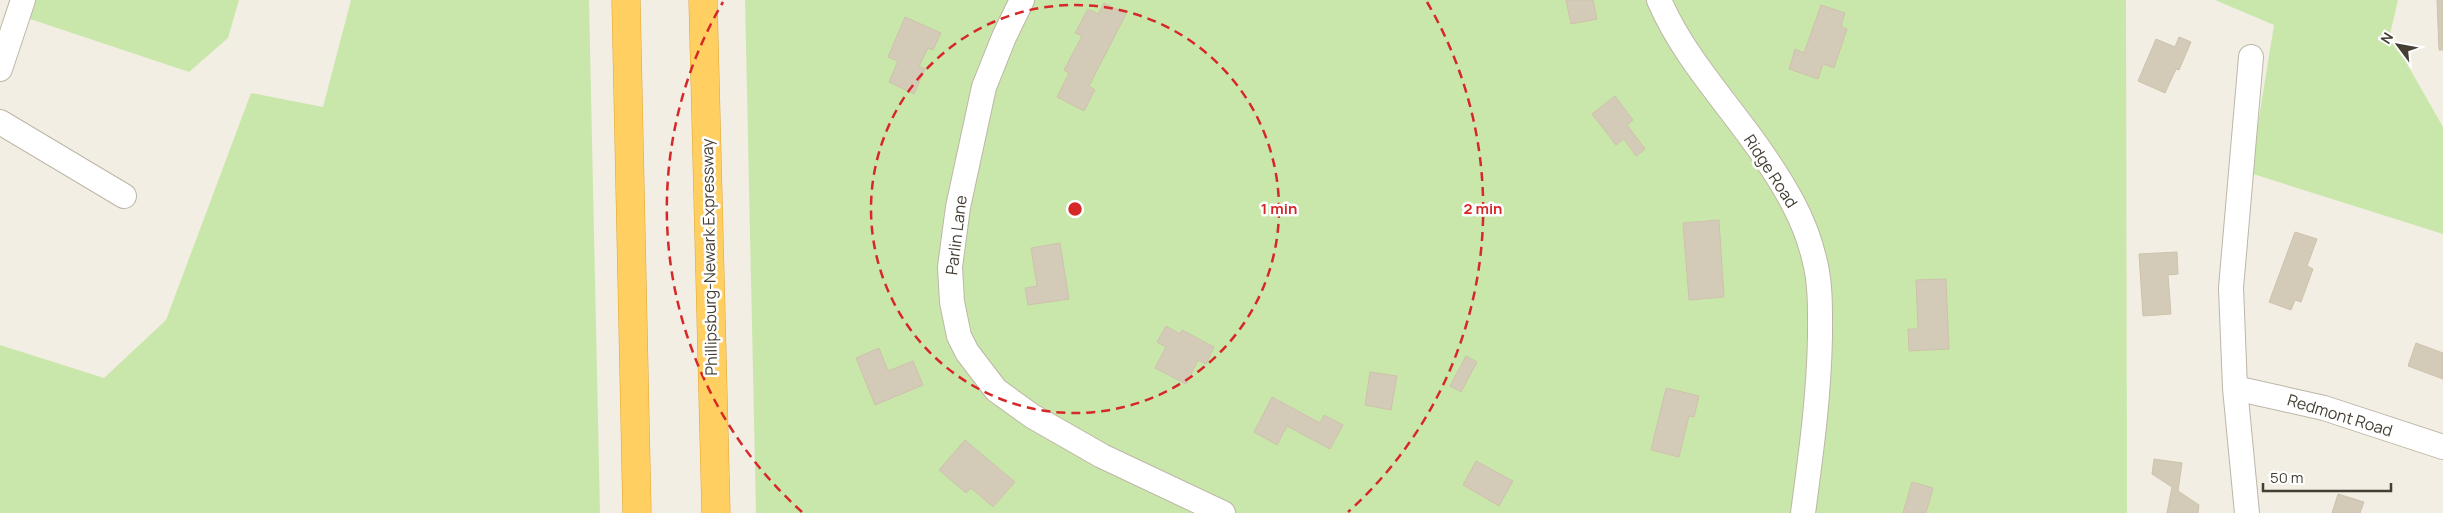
<svg xmlns="http://www.w3.org/2000/svg" width="2443" height="513" font-family="Manrope,sans-serif">
  <rect width="100%" height="100%" fill="#f2eee3"/>
  <!-- green -->
  <path fill="#cae7ab" d="M18 0H239L228 38 189 72 12 13Z
    M351 0H589L600 513H0V345L104 378 166 320 251 93 323 107Z
    M745 0H2126L2127 513H756Z
    M2215 0H2398L2390 34 2443 127V234L2250 173 2274 25Z"/>
  <!-- building -->
  <path fill="#d4cab8" stroke="#cec2ac" d="M1566 0H1593L1597 19 1571 24Z
    M2437 0H2443V50H2439Z
    M1104 3 1126 14 1089 86 1095 90 1084 111 1057 97 1069 73 1064 70 1082 36 1075 33 1088 9 1098 14Z
    M1821 5 1845 13 1841 26 1847 29 1834 68 1823 64 1818 79 1789 69 1795 49 1804 53Z
    M905 17 941 33 933 50 928 48 919 66 925 69 914 94 889 82 898 61 888 57Z
    M2179 37 2191 42 2179 70 2176 69 2165 93 2138 81 2156 39 2175 47Z
    M1615 96 1633 120 1627 125 1645 149 1636 156 1624 139 1616 145 1592 114Z
    M1719 220 1724 297 1689 300 1683 223Z
    M2295 232 2317 239 2307 266 2313 269 2301 302 2295 300 2291 310 2269 302Z
    M1060 243 1069 299 1028 305 1025 288 1037 286 1031 248Z
    M2177 252 2178 274 2168 275 2171 314 2143 316 2139 254Z
    M1946 279 1949 349 1909 351 1908 329H1918L1916 280Z
    M1166 326 1180 334 1182 330 1214 347 1206 364 1198 360 1186 384 1155 368 1166 347 1157 342Z
    M2416 343 2443 353V379L2408 366Z
    M879 348 888 371 913 361 923 385 875 405 856 358Z
    M1466 356 1477 362 1461 392 1450 386Z
    M1370 372 1397 376 1391 410 1365 405Z
    M1666 388 1699 396 1694 417 1689 416 1679 457 1651 450Z
    M1272 397 1320 423 1324 415 1343 425 1330 449 1287 426 1277 445 1254 432Z
    M965 440 1015 482 993 507 971 488 966 493 939 470Z
    M2154 459 2182 463 2178 491 2199 505 2198 513H2167L2172 487 2152 474Z
    M1476 461 1513 481 1499 506 1463 485Z
    M1912 482 1933 488 1926 513H1903Z
    M2338 494 2364 502 2360 513H2332Z"/>
  <g fill="none" stroke-linecap="round" stroke-linejoin="round">
    <!-- minor casing -->
    <g stroke="#bdb6a6" stroke-width="26">
      <path id="minor" d="M1022 0 1004 37 984 87 958 207 950 267 952 302 959 336 967 352 996 390 1032 416 1102 456 1223 513
        M1659 0C1684 58 1727 102 1762 153 1784 185 1805 219 1814 258 1821 283 1820 311 1820 336 1819 396 1811 454 1803 513
        M0 69 23 0
        M0 122 124 196
        M2235 388 2324 408 2443 447
        M2247 513 2235 388 2231 288 2251 57"/>
    </g>
    <!-- highway casing -->
    <g stroke="#dfa430" stroke-width="29">
      <path id="highway" d="M626 0 637 513
        M703 0 716 513"/>
    </g>
    <!-- minor -->
    <use href="#minor" stroke="#fff" stroke-width="24"/>
    <!-- highway -->
    <use href="#highway" stroke="#ffcf61" stroke-width="28"/>
  </g>
  <!-- distance rings -->
  <g fill="none" stroke="#d62828" stroke-width="2.5" stroke-dasharray="9 6">
    <circle cx="1075" cy="209" r="204"/>
    <path d="M802 512A408 408 0 0 1 723 2M1427 2A408 408 0 0 1 1348 512"/>
  </g>
  <g text-anchor="middle" stroke-width="5" stroke-linejoin="round" paint-order="stroke">
    <!-- street labels -->
    <g font-size="16" fill="#443e33" stroke="#fff">
      <text transform="translate(1771 171) rotate(57)" y="6">Ridge Road</text>
      <text transform="translate(956 235) rotate(-83)" y="6">Parlin Lane</text>
      <text transform="translate(709 257) rotate(-91)" y="6">Phillipsburg-Newark Expressway</text>
      <text transform="translate(2340 415) rotate(17)" y="6">Redmont Road</text>
    </g>
  </g>
  <circle cx="1075" cy="209" r="8" fill="#d62828" stroke="#fff" stroke-width="2.5"/>
  <g font-size="15" text-anchor="middle" font-weight="bold" fill="#d62828" stroke="#fff" stroke-width="5" stroke-linejoin="round" paint-order="stroke">
    <text x="1279" y="214">1 min</text>
    <text x="1483" y="214">2 min</text>
  </g>
  <!-- north arrow -->
  <g transform="translate(2398 45) rotate(302)" stroke="#ffffff" stroke-width="4" paint-order="stroke">
  <path d="M0-4L9 19L0 12L-9 19Z" fill="#443e33"/>
  <text y="-8" font-size="14" font-weight="bold" text-anchor="middle" fill="#443e33">N</text>
  </g>
  <!-- scale -->
  <path d="M2263 483v8h128v-8" fill="none" stroke="#443e33" stroke-width="2.5"/>
  <text x="2270" y="483" font-size="15" fill="#443e33" stroke="#ffffff" stroke-width="4" paint-order="stroke">50 m</text>
</svg>
